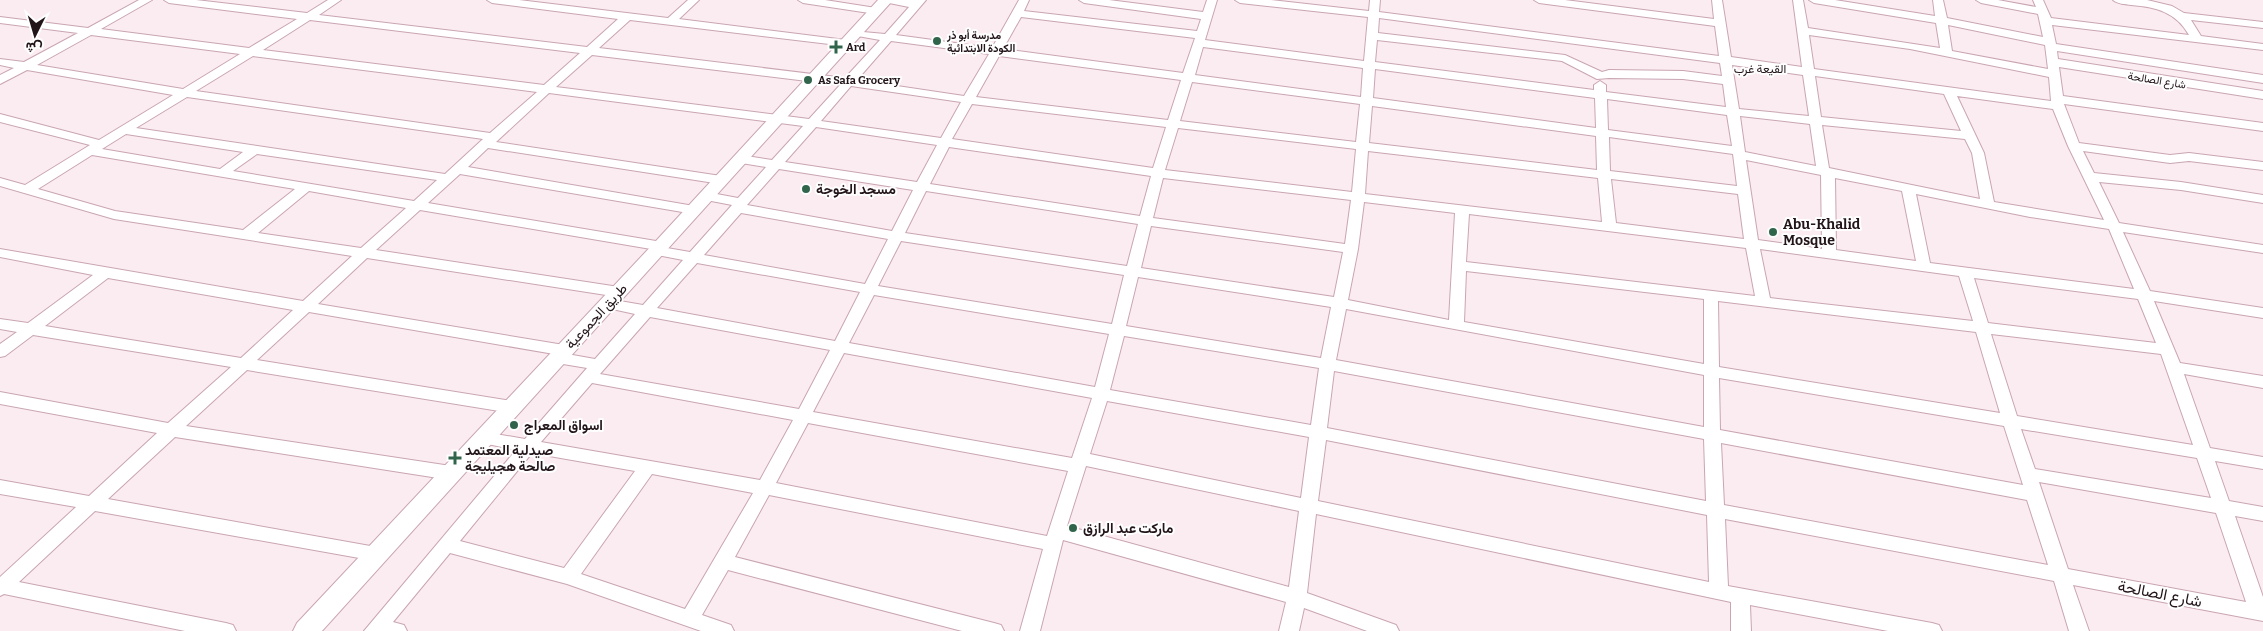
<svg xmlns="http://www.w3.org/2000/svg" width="2263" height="631" font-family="Bitter,Vazirmatn,serif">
  <rect width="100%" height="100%" fill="#fbecf1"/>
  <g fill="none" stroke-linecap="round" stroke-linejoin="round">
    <!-- minor casing -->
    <g stroke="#c9a5b3" stroke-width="2">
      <path id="minor" d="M139 0H152L101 29 249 48 297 19 169 3 164 0H196L307 13 328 0H341L319 15 587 47 618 19 492 3 487 0H519L668 18 688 0H699L679 19 846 40 852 43 846 46 630 20 599 48 845 78 880 40 852 35 850 33 852 31 885 34 909 7 884 2 883 0H926L896 35 992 48 1019 0H1029L1024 11 1197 31 1201 19 1084 3 1079 0H1109L1203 12 1207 0H1217L1205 40 1364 61 1368 17 1240 3 1235 0H1271L1369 11 1370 0H1380L1379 12 1719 56 1715 26 1539 3 1534 0H1565L1714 19 1712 0H1722L1731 57 1802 67 1793 0H1803L1808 28 1940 48 1936 23 1814 3 1809 0H1835L1935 16 1933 0H1943L1947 18 2043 37 2038 14 1981 3 1976 0H1998L2036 7 2033 0H2043L2051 18 2189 35C2176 12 2156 7 2131 5 2125 4 2117 4 2113 0H2147L2172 6 2184 13 2263 22V28L2191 20 2201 36 2263 44V50L2052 25 2056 44 2263 75V83L2057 51 2058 59 2263 91V99L2059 67 2063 96 2263 123V131L2064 104 2079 143 2170 155 2189 153 2263 162V170L2189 161 2170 163 2083 151 2094 173 2181 182 2263 195V203L2181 190 2099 182 2119 223 2263 245V253L2123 232 2150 291 2263 308V318L2154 301 2180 363 2263 376V388L2184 374 2210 448 2263 457V469L2215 461 2229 501 2263 507V521L2235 516 2263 597V621L2073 585 2089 631H2069L2054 581 1725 519 1728 586 1932 623 1939 625 1942 631H1888L1750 605 1751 631H1731V602L1316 514 1307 593 1396 625 1399 631H1367L1304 608 1299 631H1279L1286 602 1063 540 1040 631H1020L1043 549 769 495 735 557 994 623 1001 625 1004 631H962L728 570 702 615 731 625 734 631H701L567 584 450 553 393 622 404 625 407 631H364L516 450 478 442 476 438 478 434 484 432 525 439 587 368 551 362 549 358 554 354 309 312 257 360 512 401 518 403 520 407 518 411 512 413 247 370 186 426 451 466 457 468 460 473 457 478 451 480 175 437 108 499 376 547 382 549 385 554 382 559 376 561 95 511 19 582 226 623 233 625 236 631H185L4 594 0 596V577L76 507 0 494V480L89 496 157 433 0 404V392L168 423 231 367 33 335 5 356 0 357V344L17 332 0 329V319L28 323 93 275 0 257V249L303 301 352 256 114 219 0 186V178L25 185 90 145 0 122V114L99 140 173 95 27 70 0 84V75L14 68 0 65V59L24 62 78 33 0 23V17L88 28ZM1021 17 1195 38 1183 73 1003 49ZM1379 18 1720 63 1722 76 1683 71 1609 70 1602 72 1565 55 1378 33ZM310 20 580 53 544 85 263 50ZM1948 25 2045 45 2048 69 1952 51ZM91 35 240 54 183 89 37 65ZM1809 35 1910 49 2049 77 2051 101 1814 69ZM1377 40 1562 61 1597 79 1609 78 1683 79 1723 84 1726 107 1606 92V85L1600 81 1594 85V90L1375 62ZM891 41 989 54 964 96 857 80ZM1203 47 1363 68 1361 97 1195 75ZM592 55 840 85 809 119 556 87ZM253 56 537 92 490 133 196 91ZM999 56 1181 80 1168 120 976 97ZM1732 65 1803 75 1809 116 1739 109ZM1375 69 1595 98 1596 128 1373 98ZM1815 76 1944 94 1961 131 1821 117ZM1192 82 1360 104 1356 142 1180 121ZM851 86 961 102 941 138 821 121ZM549 93 803 126 772 160 740 155 735 156 734 159 735 162 766 167 738 198 706 192 701 193 699 196 701 199 732 205 690 252 667 248 669 246 667 243 662 242 428 203 460 174 694 214 701 210 694 206 468 167 488 148 721 184 728 180 721 176 496 142ZM1957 96 2053 109 2068 146 2104 220 1994 202 1984 153ZM187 97 483 139 445 174 136 128ZM1607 99 1727 115 1732 146 1608 130ZM972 104 1166 127 1153 168 952 139ZM1372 106 1596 136 1597 170 1369 143ZM1740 116 1810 124 1816 166 1745 152ZM1822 125 1965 139 1972 153 1980 199 1829 168ZM816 127 937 145 917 182 785 162ZM1178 128 1356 149 1352 192 1165 170ZM126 134 243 152 220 169 102 149ZM1609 137 1733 154 1737 186 1610 171ZM949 147 1151 176 1140 216 930 184ZM1368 151 1598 178 1602 222 1365 194ZM257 154 437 180 414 201 233 171ZM92 155 295 189 243 230 115 211 38 189ZM1746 160 1821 175 1822 249 1758 240ZM779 169 913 190 892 231 747 205ZM1163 178 1351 200 1345 244 1153 218ZM1835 178 1902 191 1916 261 1836 250ZM1611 179 1738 194 1744 239 1616 223ZM309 191 406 208 361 248 258 233ZM926 191 1138 224 1127 266 905 233ZM1916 194 2030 217 2109 229 2134 289 1930 263ZM1364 202 1455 213 1449 320 1348 300 1358 249ZM420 210 651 249 650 251 652 254 683 260 643 305 608 299 603 301 601 304 603 307 635 314 595 359 567 354 572 350 569 346 564 345 318 304 367 258 619 297 624 295 626 292 624 289 619 287 376 250ZM741 213 888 239 865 284 704 255ZM1469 214 1746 248 1755 296 1466 262ZM1151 226 1343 252 1334 297 1141 268ZM901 241 1124 275 1112 324 878 286ZM1760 249 1959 276 1973 321 1770 298ZM697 263 860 292 835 341 657 308ZM1466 271 1704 299V364L1464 322ZM1138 277 1331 307 1321 358 1126 326ZM108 278 293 310 241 358 45 326ZM1974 278 2138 299 2156 343 1988 323ZM874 295 1109 334 1095 387 849 343ZM1718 301 1976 332 2000 413 1719 367ZM1346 309 1704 375V427L1336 360ZM650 317 830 350 799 409 600 374ZM1991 334 2161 354 2193 445 2017 416ZM1124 336 1319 368 1311 425 1110 390ZM844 353 1092 398 1072 458 813 412ZM1334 371 1704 439 1706 501 1327 428ZM1719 378 2004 426 2023 485 1720 430ZM592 383 793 420 760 480 541 442ZM1107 401 1309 437 1301 498 1090 454ZM808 423 1068 471 1047 536 776 483ZM2021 429 2197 458 2211 498 2035 469ZM1326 440 1707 515 1709 582 1318 501ZM1721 443 2027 500 2048 565 1724 505ZM532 453 635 471 564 568 460 541ZM1086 466 1299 511 1289 587 1067 526ZM652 474 753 493 685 609 581 574ZM2039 482 2216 513 2246 602 2068 569Z
        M798 0H825L876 8 881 11 876 14 803 3Z"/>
    </g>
    <!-- major casing -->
    <g stroke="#c9a5b3" stroke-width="2">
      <path id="major" d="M878 0H893L322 631H293L297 623 655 242Z"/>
    </g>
    <!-- minor -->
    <use href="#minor" fill="#fff" fill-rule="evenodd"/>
    <!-- major -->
    <use href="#major" fill="#fff" fill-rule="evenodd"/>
  </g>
  <!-- markers -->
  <g fill="#31654b" stroke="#fefefe" stroke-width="2">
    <circle cx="937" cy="41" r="5"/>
    <path d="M833.5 39.5h5v5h5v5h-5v5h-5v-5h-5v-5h5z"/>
    <circle cx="808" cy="80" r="5"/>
    <circle cx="806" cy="189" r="5"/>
    <circle cx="1773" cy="232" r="5"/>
    <circle cx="514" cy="425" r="5"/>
    <path d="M452.5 450.5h5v5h5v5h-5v5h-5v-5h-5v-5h5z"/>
    <circle cx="1073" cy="528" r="5"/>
  </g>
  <g text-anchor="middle" stroke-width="4" stroke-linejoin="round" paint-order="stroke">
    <!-- far-poi labels -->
    <g font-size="11" font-weight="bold" fill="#22151a" stroke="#fefefe" text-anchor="start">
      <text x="947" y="39">مدرسة أبو ذر<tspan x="947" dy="13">الكودة الابتدائية</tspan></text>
      <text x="846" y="51">Ard</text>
      <text x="818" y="84">As Safa Grocery</text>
    </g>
    <!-- far-street labels -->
    <g font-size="11" fill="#22151a" stroke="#fefefe">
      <text transform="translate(2157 80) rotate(9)" y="4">شارع الصالحة</text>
    </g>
    <!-- far-neighbourhood labels -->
    <g font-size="12" fill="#22151a" stroke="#fefefe">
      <text x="1760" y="73">القيعة غرب</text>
    </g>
    <!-- poi labels -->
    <g font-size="14" font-weight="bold" fill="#22151a" stroke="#fefefe" text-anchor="start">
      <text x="816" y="194">مسجد الخوجة</text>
      <text x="1783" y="229">Abu-Khalid<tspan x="1783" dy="16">Mosque</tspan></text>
      <text x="524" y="430">اسواق المعراج</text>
      <text x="465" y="455">صيدلية المعتمد<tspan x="465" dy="16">صالحة هجيليجة</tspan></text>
      <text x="1083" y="533">ماركت عبد الرازق</text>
    </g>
    <!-- street labels -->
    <g font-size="14" fill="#22151a" stroke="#fefefe">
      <text transform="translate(596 316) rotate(-47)" y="5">طريق الجموعية</text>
    </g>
    <!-- near-street labels -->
    <g font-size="16" fill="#22151a" stroke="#fefefe">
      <text transform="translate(2160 593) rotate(11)" y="6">شارع الصالحة</text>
    </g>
  </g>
  <!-- north arrow -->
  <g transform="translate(35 35) rotate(185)" stroke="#fefefe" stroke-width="4" paint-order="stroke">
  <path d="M0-4L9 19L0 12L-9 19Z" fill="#22151a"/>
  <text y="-8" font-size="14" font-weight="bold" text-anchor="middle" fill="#22151a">ش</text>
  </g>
</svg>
